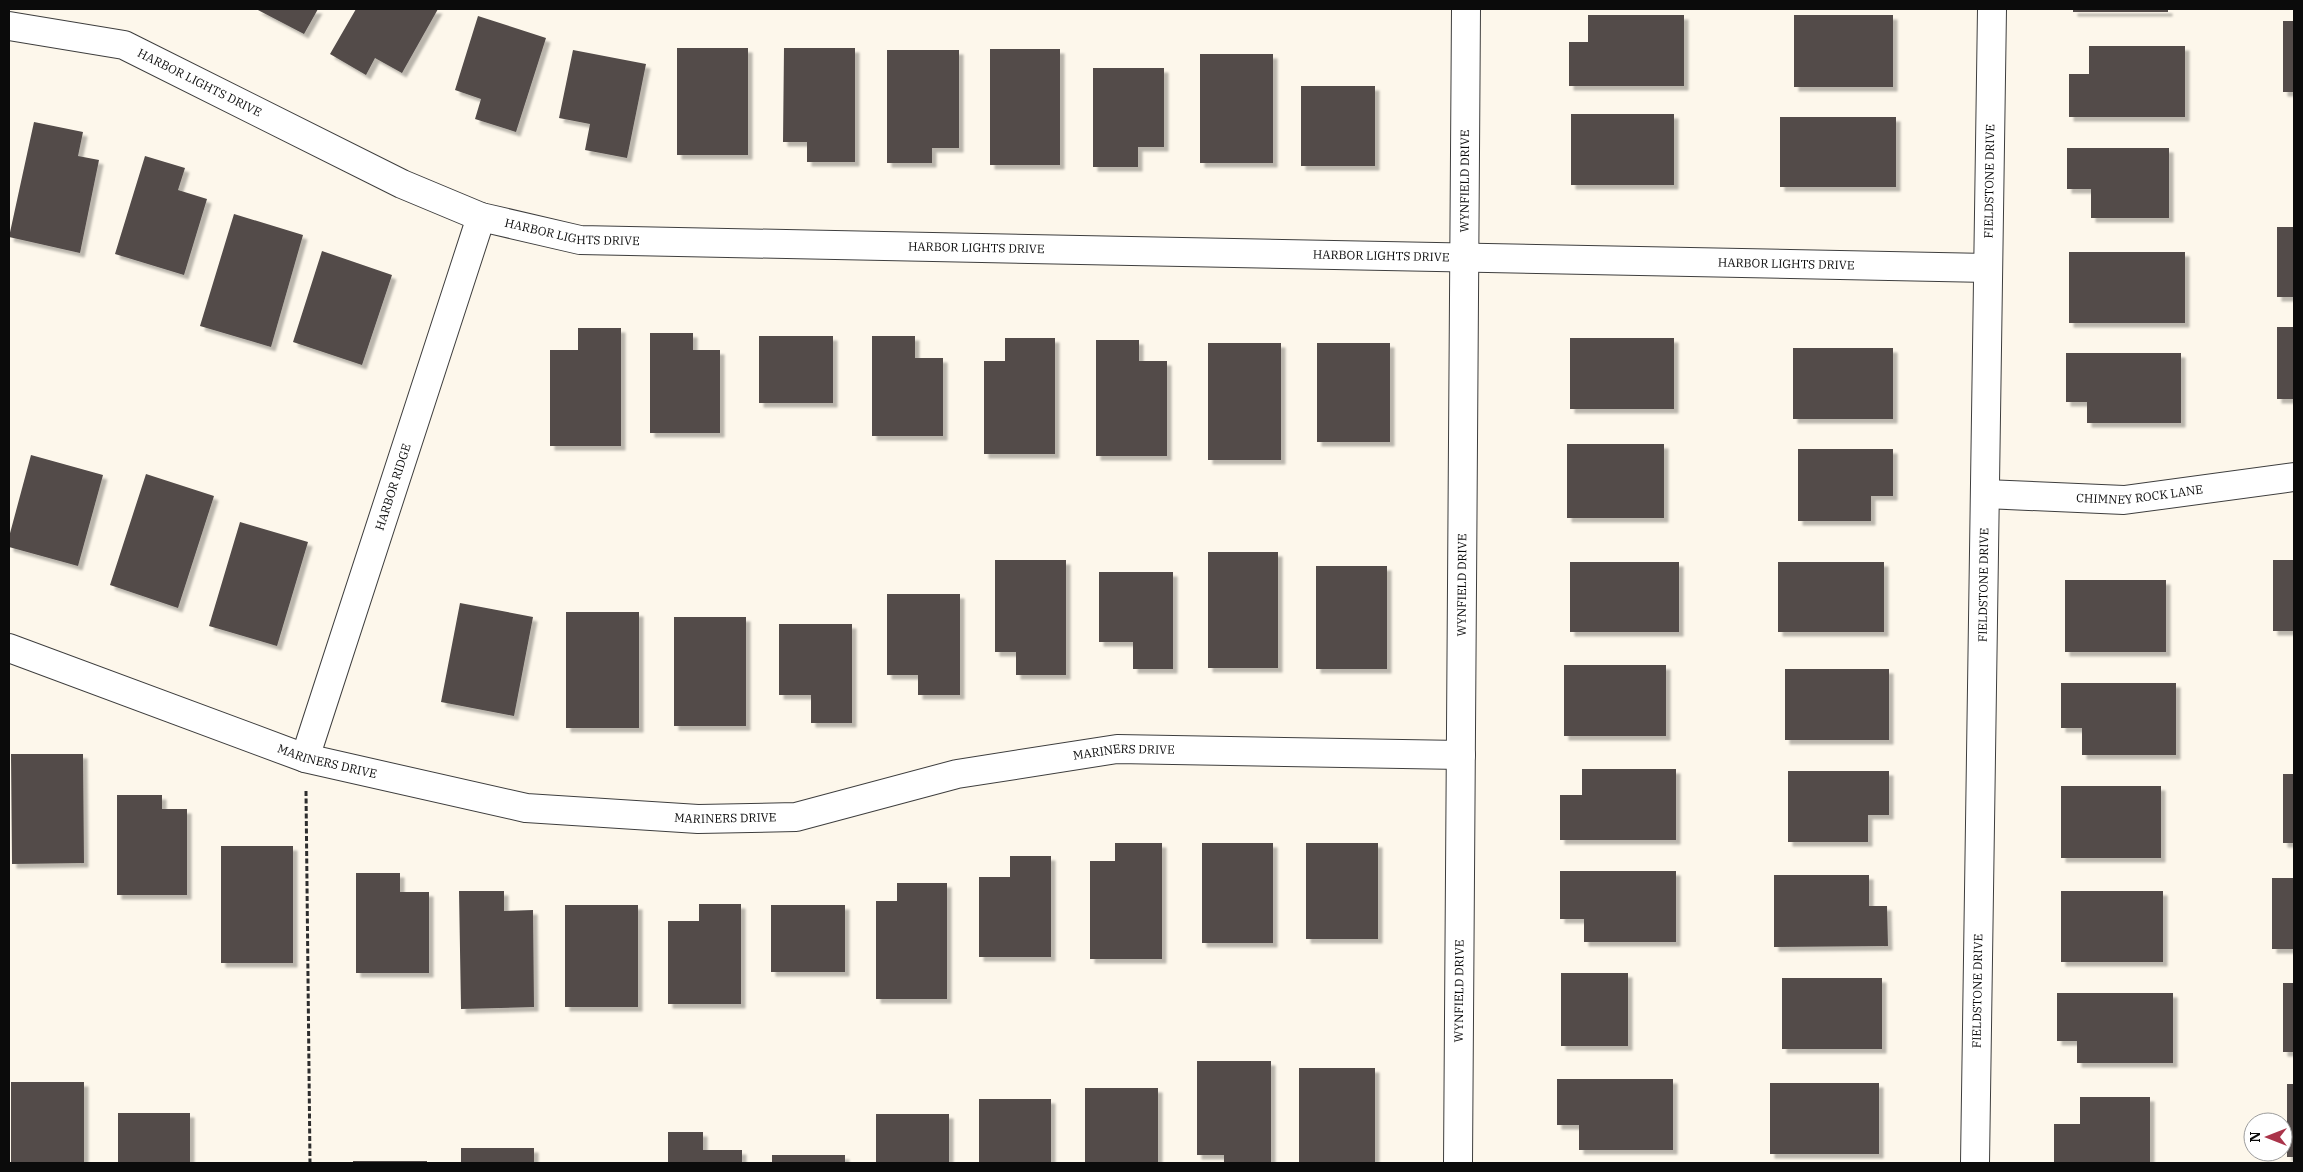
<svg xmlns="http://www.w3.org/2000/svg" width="2303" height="1172" font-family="'IBM Plex Serif',serif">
  <defs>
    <filter id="shadow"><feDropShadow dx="4.5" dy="4.5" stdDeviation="1" flood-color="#0004"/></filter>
  </defs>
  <rect width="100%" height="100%" fill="#fdf7eb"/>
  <!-- building -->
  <path fill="#524b49" filter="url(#shadow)" d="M256 9H318L304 34Z
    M356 9H438L402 73 375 58 366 75 330 54Z
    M2073 9H2168V12H2073Z
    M1588 15H1684V86H1569V42H1588Z
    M1794 15H1893V87H1794Z
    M478 16 546 38 516 132 475 119 481 99 455 90Z
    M2283 21H2294V92H2283Z
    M2089 46H2185V117H2069V74H2089Z
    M677 48H748V155H677Z
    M784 48H855V162H807V142H783Z
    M990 49H1060V165H990Z
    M573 50 646 64 627 158 585 150 590 124 559 118Z
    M887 50H959V148H932V163H887Z
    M1200 54H1273V163H1200Z
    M1093 68H1164V147H1138V167H1093Z
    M1301 86H1375V166H1301Z
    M1571 114H1674V185H1571Z
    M1780 117H1896V187H1780Z
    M34 122 83 132 78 156 99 160 80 253 9 237Z
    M2067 148H2169V218H2091V189H2067Z
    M145 156 185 168 178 190 207 199 184 275 115 254Z
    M234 214 303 235 271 347 200 326Z
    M2277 227H2294V297H2277Z
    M322 251 392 275 362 365 293 342Z
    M2069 252H2185V323H2069Z
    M2277 327H2294V399H2277Z
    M578 328H621V446H550V350H578Z
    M650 333H693V350H720V433H650Z
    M759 336H833V403H759Z
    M872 336H915V358H943V436H872Z
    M1005 338H1055V454H984V361H1005Z
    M1570 338H1674V409H1570Z
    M1096 340H1139V361H1167V456H1096Z
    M1208 343H1281V460H1208Z
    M1317 343H1390V442H1317Z
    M1793 348H1893V419H1793Z
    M2066 353H2181V423H2087V402H2066Z
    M1567 444H1664V518H1567Z
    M1798 449H1893V496H1871V521H1798Z
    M31 455 103 475 78 566 9 547V537Z
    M146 474 214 496 178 608 110 585Z
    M240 522 308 542 277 646 209 626Z
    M1208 552H1278V668H1208Z
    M995 560H1066V675H1016V652H995Z
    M2273 560H2294V631H2273Z
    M1570 562H1679V632H1570Z
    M1778 562H1884V632H1778Z
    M1316 566H1387V669H1316Z
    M1099 572H1173V669H1133V642H1099Z
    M2065 580H2166V652H2065Z
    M887 594H960V695H918V675H887Z
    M460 603 533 617 514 716 441 702Z
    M566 612H639V728H566Z
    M674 617H746V726H674Z
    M779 624H852V723H811V695H779Z
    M1564 665H1666V736H1564Z
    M1785 669H1889V740H1785Z
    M2061 683H2176V755H2082V728H2061Z
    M11 754H83L84 863 12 864Z
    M1582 769H1676V840H1560V795H1582Z
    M1788 771H1889V815H1868V842H1788Z
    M2283 774H2294V843H2283Z
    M2061 786H2161V858H2061Z
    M117 795H162V809H187V895H117Z
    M1115 843H1162V959H1090V861H1115Z
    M1202 843H1273V943H1202Z
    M1306 843H1378V939H1306Z
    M221 846H293V963H221Z
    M1010 856H1051V957H979V877H1010Z
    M1560 871H1676V942H1584V919H1560Z
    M356 873H400V892H429V973H356Z
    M1774 875H1869V906H1887L1888 946 1774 947Z
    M2272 878H2294V949H2272Z
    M897 883H947V999H876V901H897Z
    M459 891H504V911L533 910 534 1007 461 1009Z
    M2061 891H2163V962H2061Z
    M699 904H741V1004H668V921H699Z
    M565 905H638V1007H565Z
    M771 905H845V972H771Z
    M1561 973H1628V1046H1561Z
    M1782 978H1882V1049H1782Z
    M2283 983H2294V1052H2283Z
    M2057 993H2173V1063H2077V1041H2057Z
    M1197 1061H1271V1163H1224V1155H1197Z
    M1299 1068H1375V1163H1299Z
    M1557 1079H1673V1150H1579V1125H1557Z
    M11 1082H84V1163H11Z
    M1770 1083H1879V1154H1770Z
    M2287 1084H2294V1157H2287Z
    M1085 1088H1158V1163H1085Z
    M2080 1097H2150V1163H2054V1124H2080Z
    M979 1099H1051V1163H979Z
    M118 1113H190V1163H118Z
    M876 1114H949V1163H876Z
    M668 1132H703V1150H742V1163H668Z
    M461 1148H534V1163H461Z
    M772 1155H845V1163H772Z
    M353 1161H427V1163H353Z"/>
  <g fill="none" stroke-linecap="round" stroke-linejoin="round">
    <!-- minor casing -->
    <g stroke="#3e3e3e" stroke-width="30">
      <g id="minor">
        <path id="s1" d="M9 26 124 45 402 184 481 217 580 240 1988 268"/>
        <path id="s2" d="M1985 494 2124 500 2294 477"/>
        <path id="s3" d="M9 648 305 758 526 808 698 819 796 817 957 774 1117 749 1461 755"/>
        <path id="s4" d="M305 758 481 217"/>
        <path id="s5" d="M1975 1163 1992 9"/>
      </g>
    </g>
    <!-- tertiary casing -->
    <g stroke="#3e3e3e" stroke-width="30">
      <g id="tertiary">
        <path id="s6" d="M1458 1163 1466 9"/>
      </g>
    </g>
    <!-- path -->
    <path stroke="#2d2d2d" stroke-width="3" stroke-dasharray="5 2.5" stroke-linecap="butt" d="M306 791 310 1163"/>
    <!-- minor -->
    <use href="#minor" stroke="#fff" stroke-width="28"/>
    <!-- tertiary -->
    <use href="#tertiary" stroke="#fff" stroke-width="28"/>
  </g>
  <g text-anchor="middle" stroke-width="5" stroke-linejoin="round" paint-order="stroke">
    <!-- street labels -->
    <g font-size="12" fill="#0b0b0b" stroke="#fff">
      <text dy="4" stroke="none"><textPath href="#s1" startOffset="201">HARBOR LIGHTS DRIVE</textPath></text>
      <text dy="4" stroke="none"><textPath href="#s6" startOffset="982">WYNFIELD DRIVE</textPath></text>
      <text dy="4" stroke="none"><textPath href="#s5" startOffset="982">FIELDSTONE DRIVE</textPath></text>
      <text dy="4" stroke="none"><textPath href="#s1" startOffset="606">HARBOR LIGHTS DRIVE</textPath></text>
      <text dy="4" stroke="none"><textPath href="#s1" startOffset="1011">HARBOR LIGHTS DRIVE</textPath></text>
      <text dy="4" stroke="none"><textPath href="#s1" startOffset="1416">HARBOR LIGHTS DRIVE</textPath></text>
      <text dy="4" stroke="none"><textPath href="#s1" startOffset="1821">HARBOR LIGHTS DRIVE</textPath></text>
      <text dy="4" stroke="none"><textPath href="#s4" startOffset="285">HARBOR RIDGE</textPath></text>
      <text dy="4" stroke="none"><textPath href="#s2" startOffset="155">CHIMNEY ROCK LANE</textPath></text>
      <text dy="4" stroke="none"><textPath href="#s6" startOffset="578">WYNFIELD DRIVE</textPath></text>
      <text dy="4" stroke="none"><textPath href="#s5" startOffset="578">FIELDSTONE DRIVE</textPath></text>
      <text dy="4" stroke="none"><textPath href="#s3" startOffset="1148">MARINERS DRIVE</textPath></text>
      <text dy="4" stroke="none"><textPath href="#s3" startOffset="338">MARINERS DRIVE</textPath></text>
      <text dy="4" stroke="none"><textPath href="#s3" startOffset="742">MARINERS DRIVE</textPath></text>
      <text dy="4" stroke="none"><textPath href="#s6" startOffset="172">WYNFIELD DRIVE</textPath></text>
      <text dy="4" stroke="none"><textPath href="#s5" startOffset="172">FIELDSTONE DRIVE</textPath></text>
    </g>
  </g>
  <!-- border -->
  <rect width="2303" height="1172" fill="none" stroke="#0b0b0b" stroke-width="20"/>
  <!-- north arrow -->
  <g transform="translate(2268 1137) rotate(270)"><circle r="24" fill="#ffffff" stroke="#9d9d9d"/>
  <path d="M0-4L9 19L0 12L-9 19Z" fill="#aa344a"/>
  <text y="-8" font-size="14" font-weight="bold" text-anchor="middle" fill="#0b0b0b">N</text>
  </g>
</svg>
